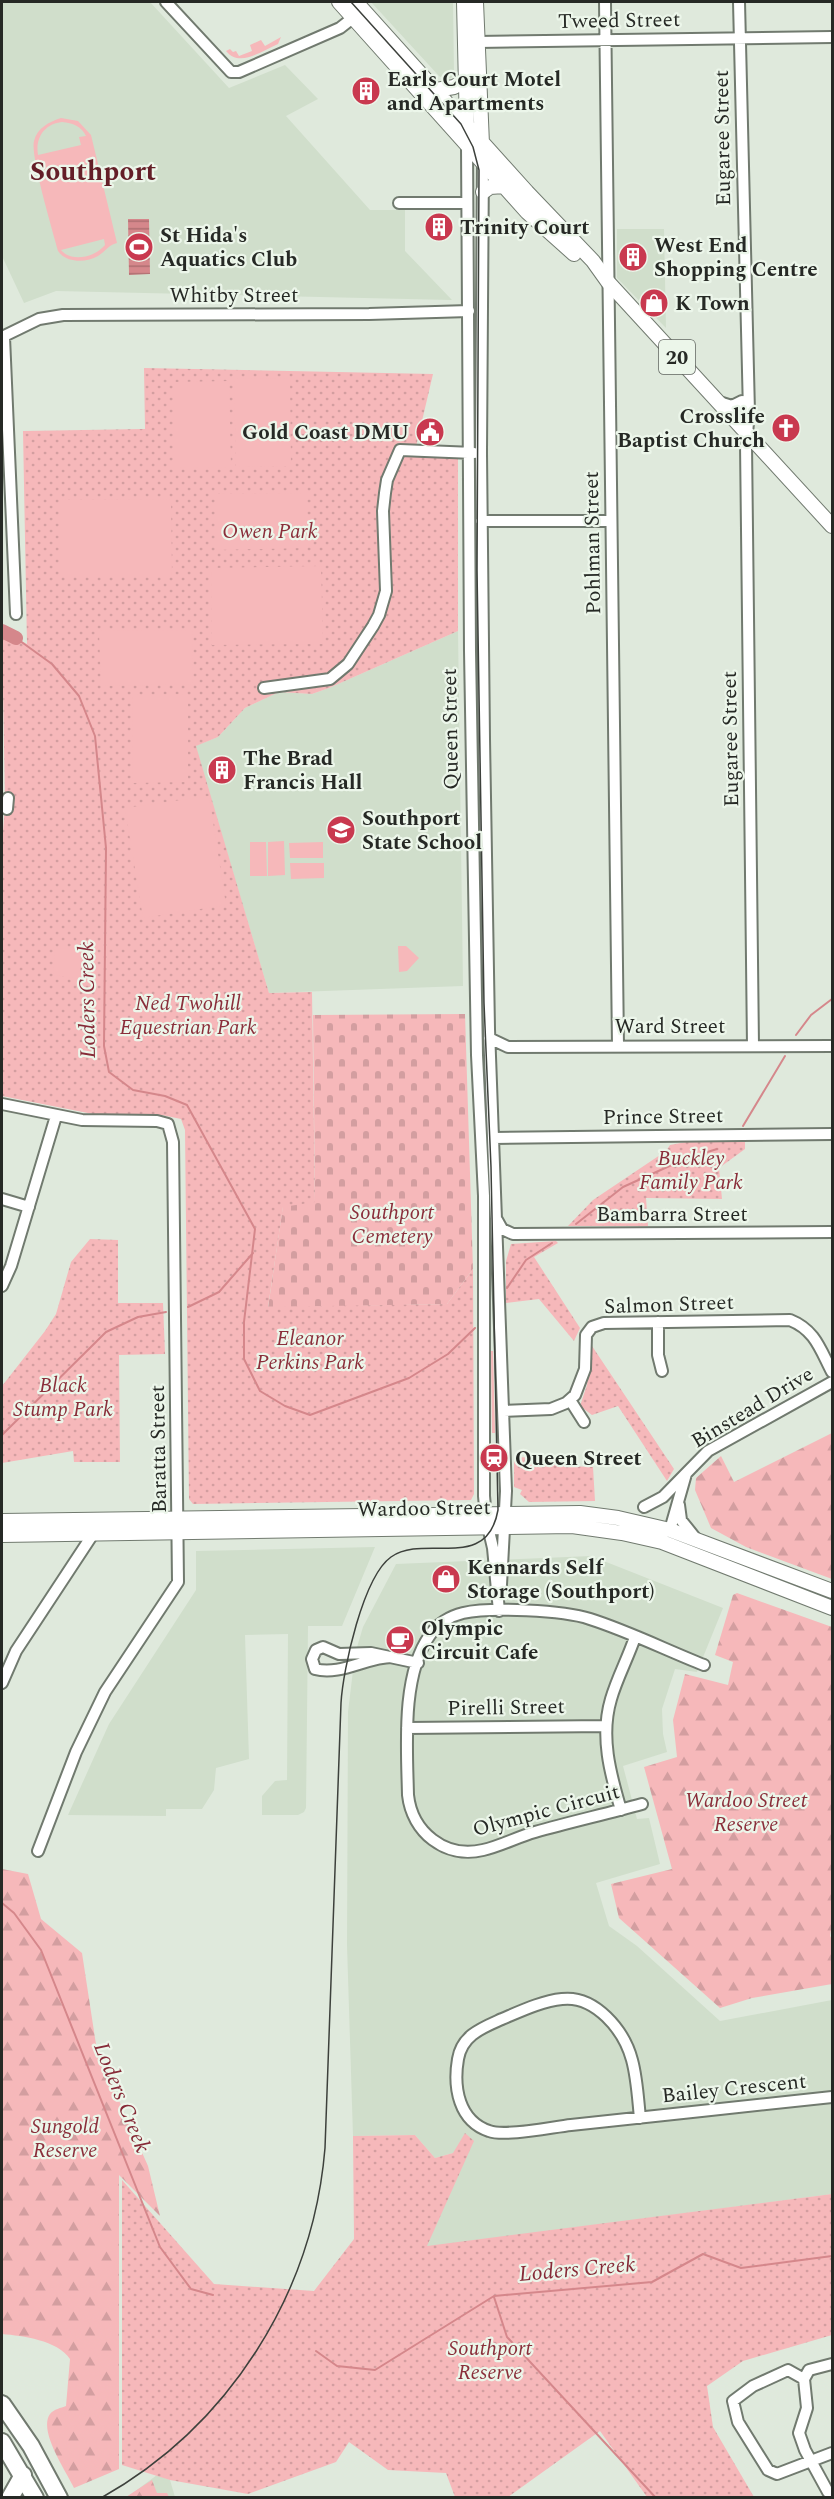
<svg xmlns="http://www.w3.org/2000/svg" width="834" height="2499" font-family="Spectral,serif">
  <defs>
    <pattern id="forest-firs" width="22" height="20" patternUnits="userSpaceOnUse" patternTransform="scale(1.5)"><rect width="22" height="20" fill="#f6b8ba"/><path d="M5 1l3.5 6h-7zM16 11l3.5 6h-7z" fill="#d39ea0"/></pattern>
    <pattern id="cemetery-stones" width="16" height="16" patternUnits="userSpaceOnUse" patternTransform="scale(1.5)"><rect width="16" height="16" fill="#f6b8ba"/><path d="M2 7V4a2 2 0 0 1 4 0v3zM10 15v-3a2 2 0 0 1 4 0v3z" fill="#d39ea0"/></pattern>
    <pattern id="park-dots" width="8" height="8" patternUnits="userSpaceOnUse" patternTransform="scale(1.5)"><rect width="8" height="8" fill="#f6b8ba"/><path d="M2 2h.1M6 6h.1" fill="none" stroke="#d39ea0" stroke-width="1.8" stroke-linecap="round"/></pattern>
    <pattern id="water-rules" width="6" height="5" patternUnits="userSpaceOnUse" patternTransform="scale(1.5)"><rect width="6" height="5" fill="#d5878b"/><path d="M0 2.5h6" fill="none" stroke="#ad6e71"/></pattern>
  </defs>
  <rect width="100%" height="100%" fill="#dfe9dc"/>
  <!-- built -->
  <path fill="#d0decb" d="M2 2H150L229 88 285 65 318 99 286 116 370 210H405V251L452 300 56 291 24 303 2 256Z
    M371 2H453L454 74 451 78 444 79 439 76Z
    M617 229H664L666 328 617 278Z
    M458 631 463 986 269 993 195 746 218 737 245 708 279 692 312 694 329 688Z
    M375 1547 342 1626H308L306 1808 304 1812 298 1815H262V1796L275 1781 287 1780 288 1634 245 1635 249 1759 216 1768 214 1790 202 1809H166V1816L68 1815 109 1724 196 1590V1551Z
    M591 1556 723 1608 697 1672 675 1669 662 1709 663 1734 667 1752 623 1766 637 1819 649 1818 660 1864 596 1883 609 1926 637 1946 720 2021 832 2000V2194L426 2247 453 2153 435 2158 415 2135 353 2136 347 1945 348 1712 355 1654 363 1627 396 1564Z
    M157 2475 170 2480 175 2497 126 2498Z"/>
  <!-- forest -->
  <path fill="url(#forest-firs)" d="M832 1433V1579L746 1547 711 1528 695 1490 696 1478 721 1456 734 1482Z
    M737 1593 832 1627V1924L830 1936 832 1939V1984L752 1998 720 2008 619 1918 611 1884 672 1869 644 1767 677 1757 673 1720 685 1674 728 1685 733 1662 715 1655 733 1595Z
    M2 1869 28 1874 41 1919 82 1953 97 2051 148 2166 160 2216 119 2175V2469L74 2488C66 2471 38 2431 50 2414 54 2409 61 2408 66 2406L70 2359C57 2340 23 2336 2 2334Z
    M152 2480 157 2493H167L169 2497H126Z"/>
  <!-- cemetery -->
  <path fill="url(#cemetery-stones)" d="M465 1014 473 1269 447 1304 268 1308 283 1206 315 1201 313 1015Z"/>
  <!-- park -->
  <path fill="url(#park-dots)" d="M144 368 433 374 414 455 458 457V631L329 688 312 694 279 692 245 708 218 737 196 746 269 993 312 992 315 1202 283 1207 268 1307 447 1304 473 1269 474 1494 471 1500 193 1504 189 1499 185 1130 181 1119 162 1115 93 1114 2 1096V847L5 803 2 631 27 644 23 431 145 429Z
    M724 1135H745V1149L719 1168 722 1199 646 1198 648 1226H568L593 1200 666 1151 670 1145Z
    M90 1239 118 1240V1303H163L165 1354 119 1355 120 1462H74L73 1451 2 1463V1386L45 1331 56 1314 71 1262Z
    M556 1241 558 1243 534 1257 580 1328 574 1341 539 1299 506 1303V1261L511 1244Z
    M590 1343 674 1469 667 1481 618 1406 592 1415 580 1406 587 1385Z
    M514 1457 546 1458 566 1466 593 1467 595 1501 529 1502 520 1494 522 1490 514 1487Z
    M465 2133 474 2141 427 2246 832 2194V2335L743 2361 707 2386 713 2427 754 2497H647L600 2431 508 2497H455L446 2473 388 2470 349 2442 336 2462 248 2494 170 2480 122 2465V2180L214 2284 314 2291 354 2239 353 2136 415 2135 435 2158 453 2153Z"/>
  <!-- garden -->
  <path fill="#f6b8ba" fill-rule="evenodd" d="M281 37 278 44C261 51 240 68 226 51L230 49 233 52 236 51 239 56 252 51 250 45 261 40 265 46Z
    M61 118 78 121 91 135 117 243C108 245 106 251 98 256 86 263 66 263 58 251 53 232 30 155 34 141 37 128 49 122 61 118ZM62 122C73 123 81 126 86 136L79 137 81 145 38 155C35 137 45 124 62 122ZM104 239 105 245C95 257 72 263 61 250Z
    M290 378 291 466 236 467 234 379Z
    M229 381 231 467 175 468V382Z
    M305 493V548L216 550V494Z
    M171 499 172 575H61V500Z
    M321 566 323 644 212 645 211 568Z
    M192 630 193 684 101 686 99 631Z
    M188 694V782L133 783 132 695Z
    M209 796 226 905 143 918 125 808Z
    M284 841 285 875 268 876V842Z
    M250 842H266L267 876H250Z
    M323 842V858H290L289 843Z
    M290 863H324V878L291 879Z
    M398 946H406L419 958 407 971 399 972Z
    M55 948H82L80 979 53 975Z
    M491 1351H493L495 1433H492Z"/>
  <!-- water -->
  <path fill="url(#water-rules)" d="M128 219H149L150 274 129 275Z"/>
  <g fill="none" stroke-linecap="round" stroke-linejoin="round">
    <!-- stream -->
    <path stroke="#d5878b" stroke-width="2" d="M16 638 52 664 79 696 95 736 106 848 104 1046 109 1072 133 1090 165 1096 187 1105 255 1229 244 1322V1359L260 1391 285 1406 310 1415 409 1378 448 1354 475 1328
      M796 1035 811 1015 832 999
      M743 1126 785 1056
      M576 1224 623 1187 685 1159 717 1149
      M507 1288 526 1260 552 1243
      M188 1307 219 1292 253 1253
      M2 1435 106 1332 138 1317 166 1312
      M2 1903 14 1913 41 1950 160 2247 191 2289 213 2295
      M494 2297 507 2337 656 2498
      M316 2351 337 2366 375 2370 494 2296 652 2282 703 2254 741 2268 832 2256"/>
    <!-- river -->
    <path stroke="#d5878b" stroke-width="14" d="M2 631 16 638"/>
    <!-- minor casing -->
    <g stroke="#717a6f" stroke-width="14">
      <path id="minor" d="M166 2 231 72H239L340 28 354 17
        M605 2 618 1046
        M739 2 749 412 746 444 753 1046
        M477 42 832 37
        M467 145 470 651 477 1055 484 1196V1496L486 1518 493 1548 499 1611
        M483 161 481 453 484 739 489 1029 506 1491 501 1585
        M399 203H467
        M2 337 39 319 63 315 369 314 469 311
        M4 337 16 614
        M719 402 732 406 742 401
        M481 521H611
        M264 688 330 679 348 664 373 626 379 615 386 591 383 511 385 493 387 480 400 450 474 453
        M7 809 8 798
        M489 1038 508 1047 832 1046
        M2 1104 82 1120 157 1121 168 1124 173 1142 178 1582 105 1692 76 1752 38 1851
        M494 1138 832 1134
        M2 1199 29 1207
        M497 1220 502 1229 513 1234 832 1232
        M2 1286 11 1266 56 1116
        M658 1322V1355L662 1371
        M570 1400 584 1422
        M504 1411 551 1409 566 1403 575 1395 585 1369 586 1335 592 1327 604 1323 790 1320C815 1330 820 1349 832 1372
        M679 1505 681 1520 697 1540
        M644 1507 663 1497 708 1451 832 1382
        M670 1530 686 1474
        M392 1657C367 1657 340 1676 315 1669L312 1659 316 1650 323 1647 339 1654 371 1653 418 1663
        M2 1683 16 1651 93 1534 92 1529
        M407 1728 606 1726
        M642 1804C606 1814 570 1822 535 1832 517 1837 501 1846 483 1850 445 1859 412 1832 408 1795 407 1748 401 1675 430 1635 437 1624 450 1616 463 1613 490 1607 563 1610 590 1619 628 1631 666 1650 704 1665
        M621 1810C610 1773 600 1736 611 1699 617 1678 628 1658 635 1637
        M640 2118C638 2099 637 2078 632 2060 624 2030 595 1995 562 1999 542 2001 521 2011 502 2019 482 2028 462 2035 458 2059 453 2088 459 2121 489 2131 505 2137 552 2127 571 2125 658 2116 745 2106 832 2097
        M804 2379 788 2370 753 2386 733 2401 738 2422 768 2470 777 2474 832 2453
        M828 2492 805 2450 799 2433 807 2408 804 2379 809 2370 832 2364"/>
    </g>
    <!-- major casing -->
    <g stroke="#717a6f" stroke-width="16">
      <path id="major" d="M339 2 527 212 574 254
        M356 2 527 192 593 261 608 282 832 526
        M464 2 467 128
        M476 2 482 144
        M436 90 454 87 467 79
        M483 192 490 187 504 186
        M2 1521 580 1513 618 1518 670 1530 832 1591
        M2 1535 572 1526 622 1533 662 1542 832 1608"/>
    </g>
    <!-- highway casing -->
    <g stroke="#717a6f" stroke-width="20">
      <path id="highway" d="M2 2404 31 2446 59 2498
        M2 2442 35 2498
        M10 2498 23 2475"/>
    </g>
    <!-- minor -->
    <use href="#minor" stroke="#fff" stroke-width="10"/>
    <!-- major -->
    <use href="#major" stroke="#fff" stroke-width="14"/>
    <!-- highway -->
    <use href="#highway" stroke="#fff" stroke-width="16"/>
    <!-- tram -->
    <path stroke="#3d413c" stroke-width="1.5" d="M101 2498C229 2426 313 2294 325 2148L341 1703C343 1669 363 1577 391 1557 425 1533 487 1573 498 1510L491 1167 484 1003 477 570 479 170 473 147 461 124 351 2"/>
  </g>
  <!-- icons -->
  <defs>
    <g id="building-disc" transform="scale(1.5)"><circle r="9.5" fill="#c9394f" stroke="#ecf6ea"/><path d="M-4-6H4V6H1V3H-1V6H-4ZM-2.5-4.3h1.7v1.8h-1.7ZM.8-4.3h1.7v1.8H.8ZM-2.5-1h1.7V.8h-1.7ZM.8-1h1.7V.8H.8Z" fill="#fff"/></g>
    <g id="stadium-disc" transform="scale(1.5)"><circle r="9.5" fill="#c9394f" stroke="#ecf6ea"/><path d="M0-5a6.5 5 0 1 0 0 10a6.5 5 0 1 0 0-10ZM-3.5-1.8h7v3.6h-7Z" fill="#fff"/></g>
    <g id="shop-disc" transform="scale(1.5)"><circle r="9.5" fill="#c9394f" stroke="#ecf6ea"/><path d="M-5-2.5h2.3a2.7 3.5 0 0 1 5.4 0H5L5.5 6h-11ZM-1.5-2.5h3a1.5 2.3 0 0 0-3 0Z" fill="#fff"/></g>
    <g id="church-disc" transform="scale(1.5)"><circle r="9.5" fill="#c9394f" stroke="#ecf6ea"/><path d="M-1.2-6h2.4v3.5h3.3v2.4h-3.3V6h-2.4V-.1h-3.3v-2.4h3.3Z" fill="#fff"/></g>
    <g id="civic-disc" transform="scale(1.5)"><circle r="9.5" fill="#c9394f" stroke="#ecf6ea"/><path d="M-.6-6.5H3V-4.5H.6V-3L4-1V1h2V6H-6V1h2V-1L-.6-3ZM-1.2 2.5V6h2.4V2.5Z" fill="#fff"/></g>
    <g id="school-disc" transform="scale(1.5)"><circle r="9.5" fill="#c9394f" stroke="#ecf6ea"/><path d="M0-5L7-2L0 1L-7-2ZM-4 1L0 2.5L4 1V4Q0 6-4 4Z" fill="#fff"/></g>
    <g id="station-disc" transform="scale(1.5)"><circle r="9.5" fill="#c9394f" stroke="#ecf6ea"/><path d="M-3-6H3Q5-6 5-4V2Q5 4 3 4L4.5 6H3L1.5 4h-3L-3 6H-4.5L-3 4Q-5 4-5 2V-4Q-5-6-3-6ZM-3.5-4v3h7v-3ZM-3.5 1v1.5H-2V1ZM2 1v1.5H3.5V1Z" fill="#fff"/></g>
    <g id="cafe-disc" transform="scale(1.5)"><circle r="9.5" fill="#c9394f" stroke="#ecf6ea"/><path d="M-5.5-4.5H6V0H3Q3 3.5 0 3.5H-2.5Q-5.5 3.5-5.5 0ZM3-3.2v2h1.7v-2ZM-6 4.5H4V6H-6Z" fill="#fff"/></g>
  </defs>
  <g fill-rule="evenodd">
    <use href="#building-disc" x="366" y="91"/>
    <use href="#building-disc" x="439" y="227"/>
    <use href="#stadium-disc" x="139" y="247"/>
    <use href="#building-disc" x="633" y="257"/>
    <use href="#shop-disc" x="654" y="303"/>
    <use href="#church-disc" x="786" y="428"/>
    <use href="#civic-disc" x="430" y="432"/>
    <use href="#building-disc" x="222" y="770"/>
    <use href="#school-disc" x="341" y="830"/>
    <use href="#station-disc" x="494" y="1458"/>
    <use href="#shop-disc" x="446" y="1579"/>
    <use href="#cafe-disc" x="400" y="1640"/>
  </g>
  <g text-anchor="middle" stroke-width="4.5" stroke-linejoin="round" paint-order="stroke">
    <!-- shield labels -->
    <rect fill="#ecf6ea" stroke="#616660" stroke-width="1.5" x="659" y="340" width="36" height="34" rx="4.5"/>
    <g font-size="20" font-weight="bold" fill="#262925">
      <text x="677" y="364">20</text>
    </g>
    <!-- street labels -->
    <g font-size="21" fill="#262925" stroke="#ecf6ea">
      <text transform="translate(619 20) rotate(-1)" y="7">Tweed Street</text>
      <text transform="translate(722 138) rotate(-91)" y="7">Eugaree Street</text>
      <text x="234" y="302">Whitby Street</text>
      <text transform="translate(592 543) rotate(-91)" y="7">Pohlman Street</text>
      <text transform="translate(450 729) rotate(-91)" y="7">Queen Street</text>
      <text transform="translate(730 739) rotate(-91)" y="7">Eugaree Street</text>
      <text x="670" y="1033">Ward Street</text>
      <text transform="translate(663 1116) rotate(-1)" y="7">Prince Street</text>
      <text x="672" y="1221">Bambarra Street</text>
      <text transform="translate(669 1304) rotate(-2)" y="7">Salmon Street</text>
      <text transform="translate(752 1407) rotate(-31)" y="7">Binstead Drive</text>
      <text transform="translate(158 1449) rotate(-91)" y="7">Baratta Street</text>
      <text transform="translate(424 1508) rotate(-1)" y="7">Wardoo Street</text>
      <text transform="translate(506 1707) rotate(-1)" y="7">Pirelli Street</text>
      <text transform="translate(546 1810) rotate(-15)" y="7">Olympic Circuit</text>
      <text transform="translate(734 2088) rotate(-6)" y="7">Bailey Crescent</text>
    </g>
    <!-- poi labels -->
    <g font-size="21" font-weight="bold" fill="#262925" stroke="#ecf6ea" text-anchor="start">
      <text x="387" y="86">Earls Court Motel<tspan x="387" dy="24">and Apartments</tspan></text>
      <text x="460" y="234">Trinity Court</text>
      <text x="160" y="242">St Hida's<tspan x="160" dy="24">Aquatics Club</tspan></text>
      <text x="654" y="252">West End<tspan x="654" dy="24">Shopping Centre</tspan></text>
      <text x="675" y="310">K Town</text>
      <text x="765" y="423" text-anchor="end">Crosslife<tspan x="765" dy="24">Baptist Church</tspan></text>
      <text x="409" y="439" text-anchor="end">Gold Coast DMU</text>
      <text x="243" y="765">The Brad<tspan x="243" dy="24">Francis Hall</tspan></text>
      <text x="362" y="825">Southport<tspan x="362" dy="24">State School</tspan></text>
      <text x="515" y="1465">Queen Street</text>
      <text x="467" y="1574">Kennards Self<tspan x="467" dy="24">Storage (Southport)</tspan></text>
      <text x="421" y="1635">Olympic<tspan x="421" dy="24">Circuit Cafe</tspan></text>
    </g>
    <!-- park labels -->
    <g font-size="21" font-style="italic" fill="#8a2e3a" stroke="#ecf6ea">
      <text x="270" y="538">Owen Park</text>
      <text x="188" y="1010">Ned Twohill<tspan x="188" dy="24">Equestrian Park</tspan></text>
      <text x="691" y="1165">Buckley<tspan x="691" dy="24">Family Park</tspan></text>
      <text x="392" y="1219">Southport<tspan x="392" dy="24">Cemetery</tspan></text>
      <text x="310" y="1345">Eleanor<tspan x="310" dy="24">Perkins Park</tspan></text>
      <text x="63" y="1392">Black<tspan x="63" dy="24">Stump Park</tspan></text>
      <text x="746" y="1807">Wardoo Street<tspan x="746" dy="24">Reserve</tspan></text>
      <text x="65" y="2133">Sungold<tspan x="65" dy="24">Reserve</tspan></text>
      <text x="490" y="2355">Southport<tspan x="490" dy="24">Reserve</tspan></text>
    </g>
    <!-- water labels -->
    <g font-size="22" font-style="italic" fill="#862a37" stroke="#ecf6ea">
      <text transform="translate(86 1000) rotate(-91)" y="8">Loders Creek</text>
      <text transform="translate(123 2097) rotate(68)" y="8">Loders Creek</text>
      <text transform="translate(577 2268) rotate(-5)" y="8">Loders Creek</text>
    </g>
    <!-- district labels -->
    <g font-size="27" font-weight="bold" fill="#641e27" stroke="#ecf6ea">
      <text x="93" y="180">Southport</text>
    </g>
  </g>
  <!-- border -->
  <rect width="834" height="2499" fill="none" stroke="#262925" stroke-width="6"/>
</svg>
